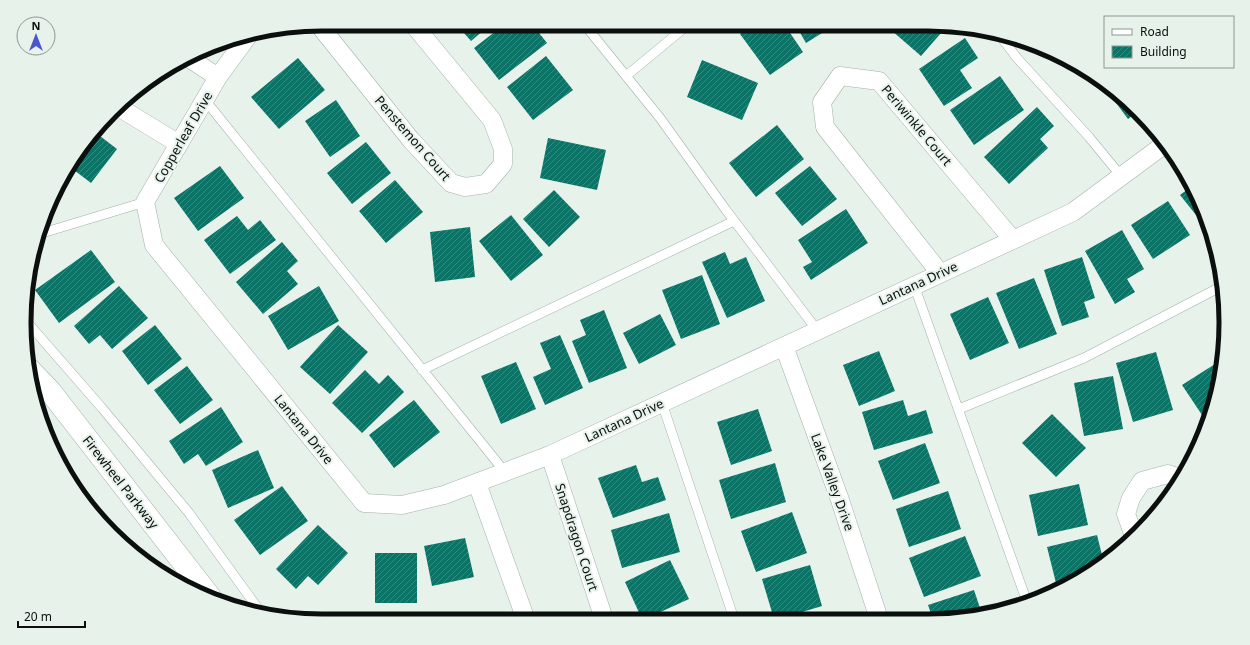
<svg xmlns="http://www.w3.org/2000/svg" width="1250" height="645" font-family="'Noto Sans',sans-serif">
  <defs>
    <pattern id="building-hatch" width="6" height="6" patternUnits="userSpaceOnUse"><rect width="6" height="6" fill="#0b7467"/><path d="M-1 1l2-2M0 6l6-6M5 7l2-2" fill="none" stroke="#3e887f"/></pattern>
  </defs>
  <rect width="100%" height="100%" fill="#e6f2ea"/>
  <!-- building -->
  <path fill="url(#building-hatch)" d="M456 24H491L471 41Z
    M505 24H532L547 43 499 80 474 48Z
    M754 24H784L803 52 770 75 740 34Z
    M795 24 835 25 806 43Z
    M896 25H948L921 56 891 30Z
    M965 38 978 58 960 70 972 88 944 106 919 69Z
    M546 56 573 90 533 120 507 87Z
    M298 58 325 90 279 129 251 97Z
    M702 60 758 83 742 120 687 97Z
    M1000 76 1024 110 974 145 950 110Z
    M1104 82 1109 86 1137 112 1128 119 1102 84Z
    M336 100 360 136 330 157 305 121Z
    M1037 107 1054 126 1040 139 1048 148 1009 184 984 157Z
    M777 125 804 159 756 197 729 163Z
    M96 133 117 149 91 183 70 167 74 157Z
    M548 138 606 150 597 190 540 178Z
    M366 142 391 173 352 204 327 173Z
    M220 166 244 198 198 231 174 198Z
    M810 166 837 199 802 226 775 193Z
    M395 180 423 212 386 243 359 211Z
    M1192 186 1210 227 1212 235 1180 195Z
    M554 190 580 217 549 247 523 219Z
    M1168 201 1190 235 1153 259 1131 225Z
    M846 209 868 243 811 280 803 267 812 262 798 240Z
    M511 215 543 255 511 281 479 241Z
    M237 216 248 230 260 220 276 240 230 274 204 240Z
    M470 227 475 277 435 282 430 232Z
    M1122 230 1144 269 1127 279 1135 292 1115 304 1085 251Z
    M282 242 298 261 287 271 298 284 263 314 236 282Z
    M91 250 115 282 59 323 35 290Z
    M725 252 730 264 746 257 765 301 727 318 702 262Z
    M1082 257 1095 298 1084 302 1089 317 1062 326 1044 270Z
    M702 275 720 324 681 339 662 290Z
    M1034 278 1057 334 1019 349 996 293Z
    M119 286 148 318 112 349 100 335 89 344 74 326Z
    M319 286 339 321 288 350 268 316Z
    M988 297 1009 343 970 360 950 314Z
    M604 310 627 368 589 383 572 341 586 335 580 320Z
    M660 314 676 345 639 364 623 333Z
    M155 325 182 359 148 385 122 351Z
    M338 325 368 352 330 394 300 367Z
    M560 335 583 388 545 405 533 377 551 369 540 343Z
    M879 351 895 391 859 406 843 365Z
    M1156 352 1173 410 1133 422 1116 363Z
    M516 362 536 409 501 424 481 376Z
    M1215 364 1220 373 1216 400 1209 419 1206 421 1182 385Z
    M187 366 213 400 180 424 154 390Z
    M365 370 379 384 388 375 404 392 362 433 332 403Z
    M1113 376 1123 429 1084 436 1074 383Z
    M414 400 440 432 394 468 369 435Z
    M903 400 908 416 926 410 933 433 874 450 862 412Z
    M221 407 243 442 206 466 198 454 184 464 169 441Z
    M758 409 772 451 731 465 717 422Z
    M1052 414 1086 448 1056 477 1022 443Z
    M925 443 940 483 893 500 878 461Z
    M258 450 274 488 228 508 212 470Z
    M775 463 786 502 731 519 719 480Z
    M636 465 642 482 658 477 666 500 613 518 598 478Z
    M1079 484 1088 525 1038 536 1029 495Z
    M282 486 308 521 260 555 234 520Z
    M948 491 961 529 909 547 896 509Z
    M792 512 807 553 756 572 741 531Z
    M669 513 680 552 622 568 611 530Z
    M318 525 348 553 318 585 308 576 296 589 276 569Z
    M1097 535 1104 563 1064 585 1057 587 1047 547Z
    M965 536 981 576 924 597 909 558Z
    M465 538 474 577 432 586 424 546Z
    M375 553H417V603H375Z
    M670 560 689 599 645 619H642L625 582Z
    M810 565 822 606 779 619H774L762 579Z
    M974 590 982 614 967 618 933 619 928 605Z
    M826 615 827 619H814V618Z"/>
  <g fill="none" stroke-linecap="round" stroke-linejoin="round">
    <!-- lane casing -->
    <g stroke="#a5b1a9" stroke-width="10">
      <path id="lane" d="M584 24 660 118 726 210 817 330
        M998 33 1017 58 1089 137 1121 176
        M626 76 689 24
        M205 100 505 472
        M39 234 145 202
        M914 285 1027 602
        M27 322 102 408 189 513 262 614
        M422 370 734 221
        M662 403 734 619
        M959 409 1084 358 1224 285
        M507 620 524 614"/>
    </g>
    <!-- street casing -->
    <g stroke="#a5b1a9" stroke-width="19">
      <path id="street" d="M319 25 411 140 451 183 465 187 486 184 503 164V149L492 120 413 24
        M248 36 218 77 145 202 154 245 364 503 402 505 444 495 550 455 1073 212 1165 144
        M190 59 218 77
        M120 108 179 144
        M940 273 825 127 822 102 840 76 879 81 1013 240
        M784 346 840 500 879 619
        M550 455 604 619
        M477 483 526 620
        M1134 536 1126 514 1131 498 1142 481 1168 474 1179 478"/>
    </g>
    <!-- secondary casing -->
    <g stroke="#a5b1a9" stroke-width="23">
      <path id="secondary" d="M29 369 50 391 210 597"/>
    </g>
    <!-- lane -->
    <use href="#lane" stroke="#fff" stroke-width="9"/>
    <!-- street -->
    <use href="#street" stroke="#fff" stroke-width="18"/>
    <!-- secondary -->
    <use href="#secondary" stroke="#fff" stroke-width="22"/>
  </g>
  <g text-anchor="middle" stroke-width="4" stroke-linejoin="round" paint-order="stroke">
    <!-- street labels -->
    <g font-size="13" fill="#0b0f0d" stroke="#e6f2ea">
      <text transform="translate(917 125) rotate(50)" y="5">Periwinkle Court</text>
      <text transform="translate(183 137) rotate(-60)" y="5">Copperleaf Drive</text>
      <text transform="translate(413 138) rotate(49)" y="5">Penstemon Court</text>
      <text transform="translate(918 283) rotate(-25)" y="5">Lantana Drive</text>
      <text transform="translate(624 420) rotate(-25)" y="5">Lantana Drive</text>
      <text transform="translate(304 429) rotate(51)" y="5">Lantana Drive</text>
      <text transform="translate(121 482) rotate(52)" y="5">Firewheel Parkway</text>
      <text transform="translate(833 482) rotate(70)" y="5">Lake Valley Drive</text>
      <text transform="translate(577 537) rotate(72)" y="5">Snapdragon Court</text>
    </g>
  </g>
  <!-- crop -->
  <path d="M0 0H1250V645H0ZM322 31H928A291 291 0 0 1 1219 322V323A291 291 0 0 1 928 614H322A291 291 0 0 1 31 323V322A291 291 0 0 1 322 31Z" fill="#e6f2ea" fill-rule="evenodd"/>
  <path fill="none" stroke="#0b0f0d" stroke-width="5" d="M322 31H928A291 291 0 0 1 1219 322V323A291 291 0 0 1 928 614H322A291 291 0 0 1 31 323V322A291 291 0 0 1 322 31Z"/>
  <!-- legend -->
  <rect x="1104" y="16" width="130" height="52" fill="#e6f2ea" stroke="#8e9792"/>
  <rect x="1112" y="29" width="20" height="6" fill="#ffffff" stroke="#8e9792"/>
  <text x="1140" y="36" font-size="12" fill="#0b0f0d">Road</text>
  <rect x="1112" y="46" width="20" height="12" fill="url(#building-hatch)" stroke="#8e9792"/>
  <text x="1140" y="56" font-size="12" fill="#0b0f0d">Building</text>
  <!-- north arrow -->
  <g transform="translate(36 36)"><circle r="19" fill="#e6f2ea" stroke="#8e9792"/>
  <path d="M0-3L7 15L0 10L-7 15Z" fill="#4a56cb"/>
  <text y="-6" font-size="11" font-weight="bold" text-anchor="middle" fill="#0b0f0d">N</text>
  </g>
  <!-- scale -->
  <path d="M18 621v6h67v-6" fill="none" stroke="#0b0f0d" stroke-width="2"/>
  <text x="24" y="621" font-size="12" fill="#0b0f0d" stroke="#e6f2ea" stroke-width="3" paint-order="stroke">20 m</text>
</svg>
